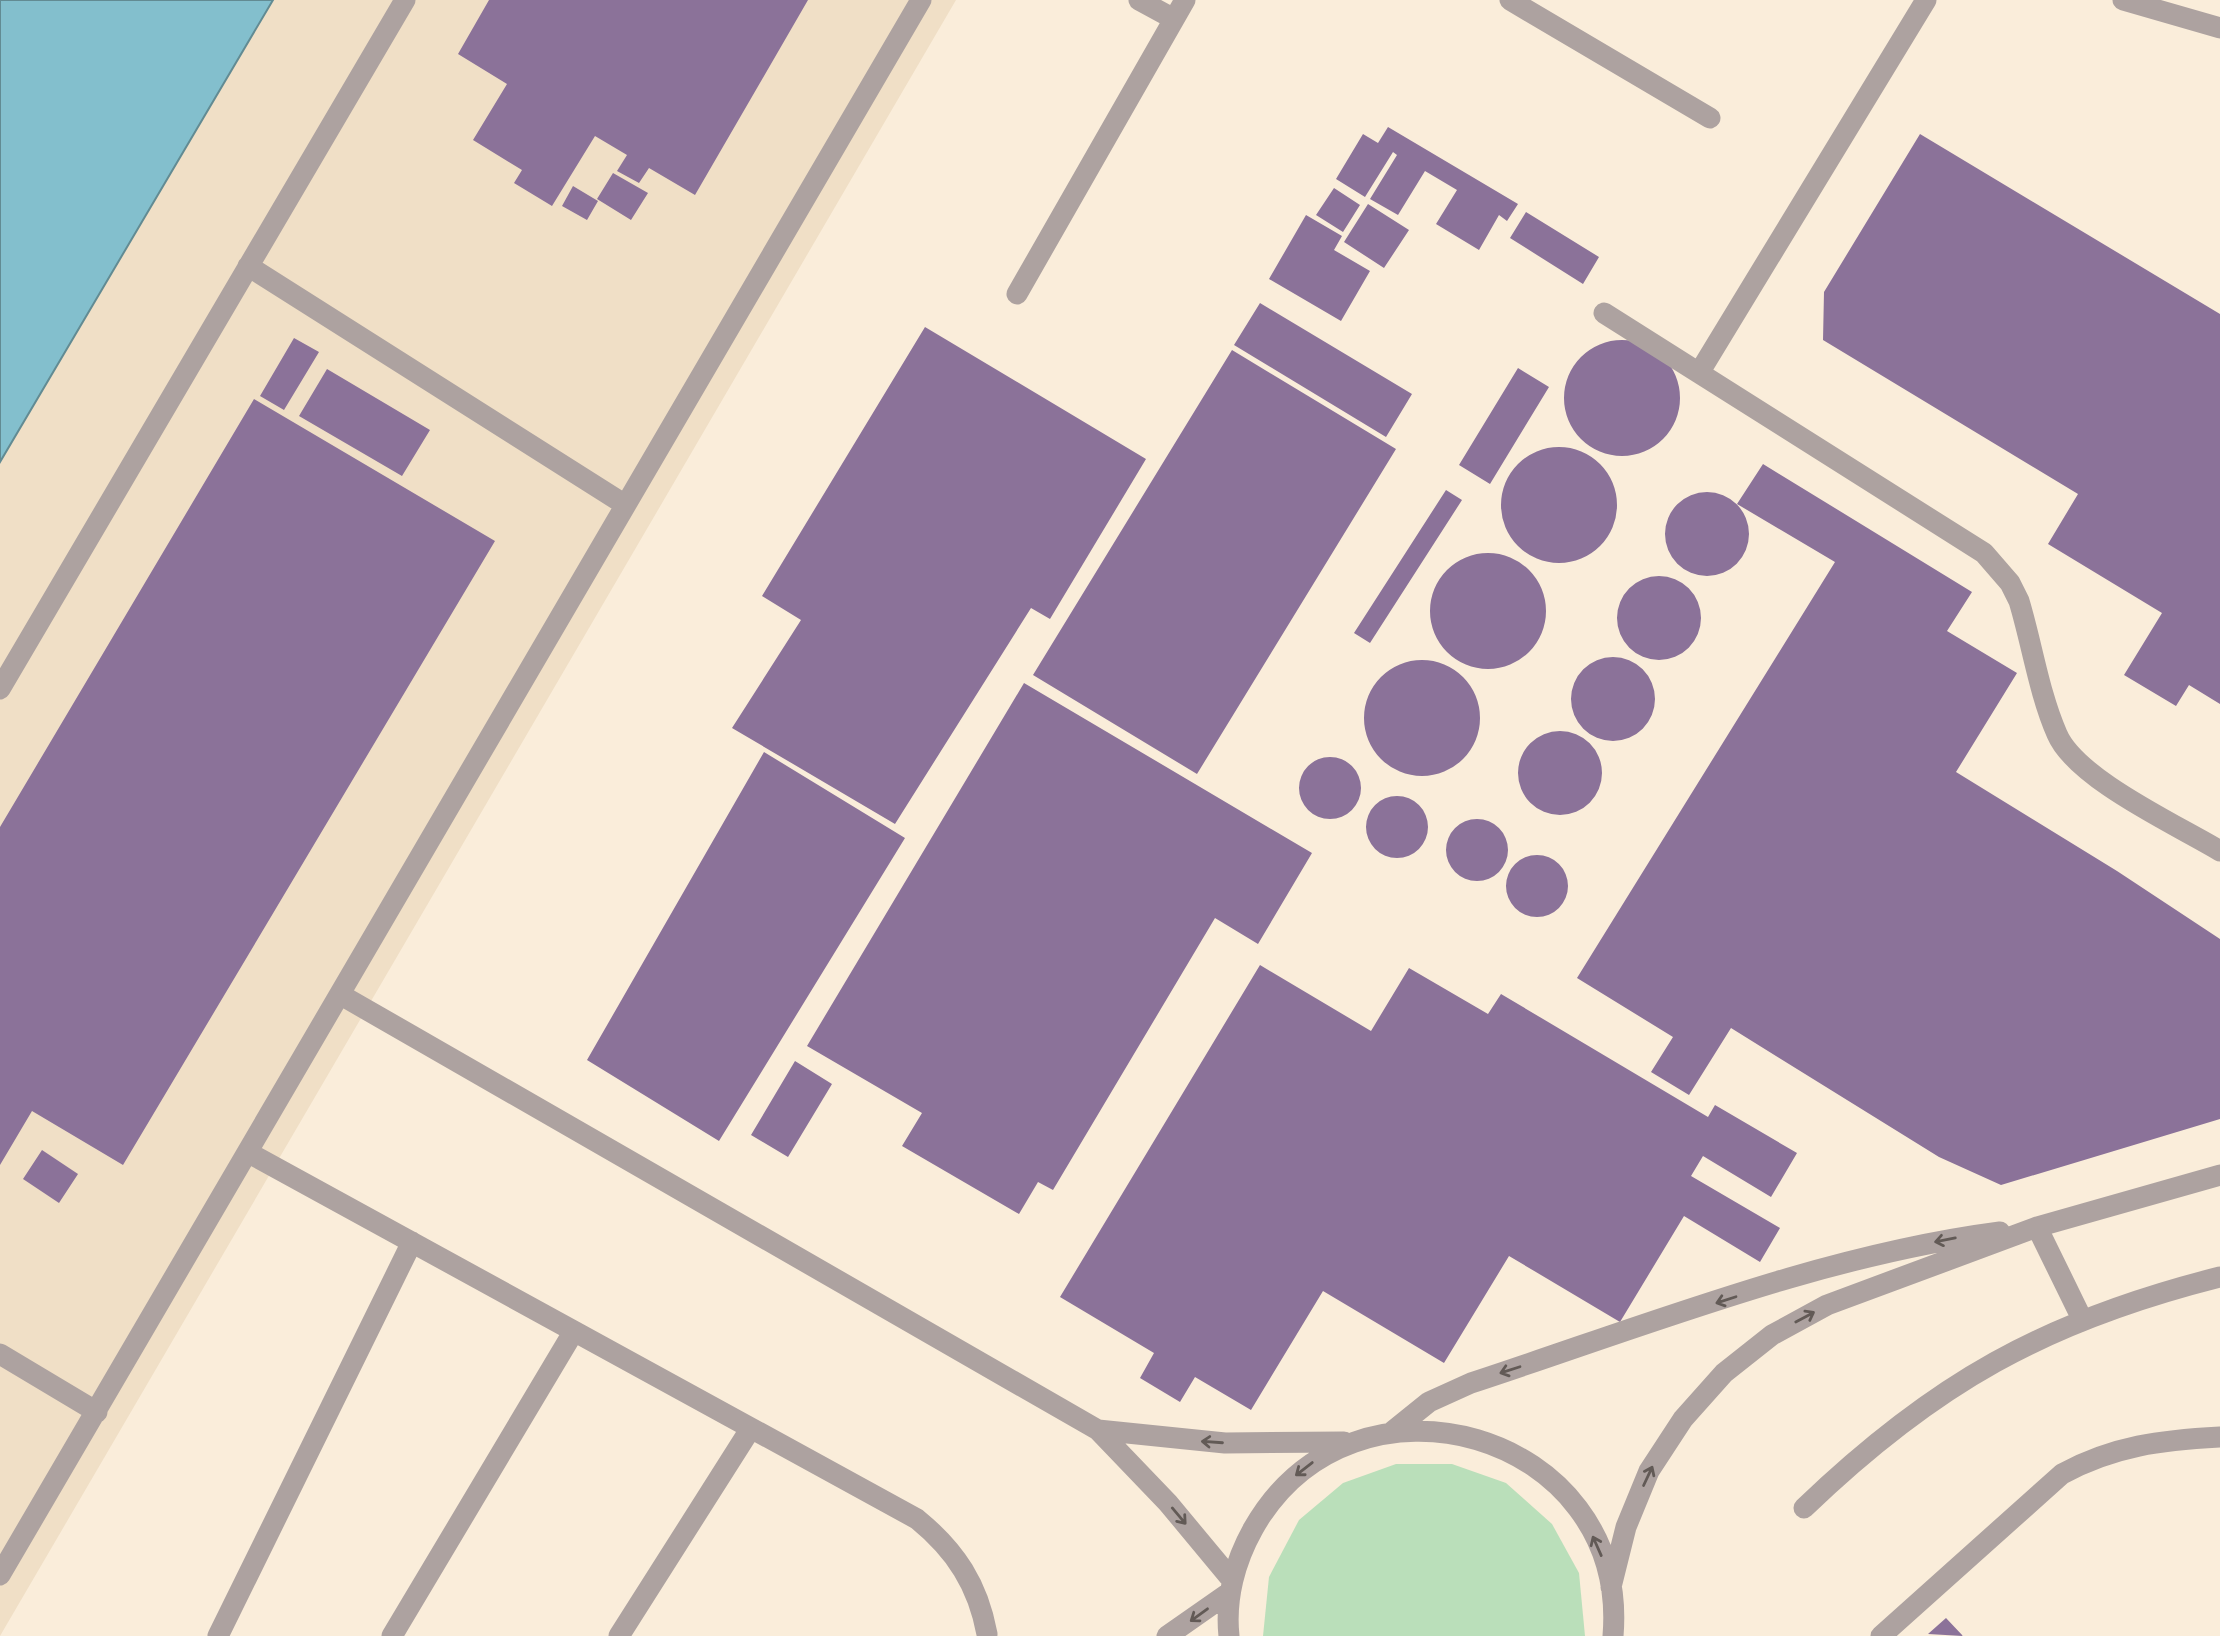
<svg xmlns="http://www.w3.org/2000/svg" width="2220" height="1636" font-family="'Asap Condensed',sans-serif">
  <rect width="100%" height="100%" fill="#faedda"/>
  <!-- built -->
  <path fill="#f0dfc6" d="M273 0H956L0 1636V462Z"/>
  <!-- green -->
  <path fill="#badfba" d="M1396 1464H1452L1506 1483 1552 1524 1579 1573 1585 1636H1263L1269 1577 1299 1520 1343 1483Z"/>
  <!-- water -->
  <path fill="#83bfcd" stroke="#628b93" stroke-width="2" d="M0 0H273L0 462Z"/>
  <!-- building -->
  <path fill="#8b7299" d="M489 0H808L695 195 649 168 639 183 617 171 627 155 595 136 552 206 514 183 522 170 473 140 507 84 458 54Z
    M1388 127 1518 204 1507 221 1499 215 1479 250 1436 224 1457 190 1425 171 1398 215 1370 199 1397 155 1393 152 1365 197 1336 179 1363 134 1378 143Z
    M1920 134 2220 314V704L2189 685 2176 706 2124 675 2162 613 2048 544 2078 494 1823 340 1824 292Z
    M613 173 648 193 631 220 597 199Z
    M573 186 598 201 587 220 562 206Z
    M1334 188 1360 205 1343 232 1316 215Z
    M1368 204 1409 230 1384 268 1344 242Z
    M1526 212 1599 257 1583 284 1510 238Z
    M1306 215 1342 236 1334 250 1370 271 1341 321 1269 279Z
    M1260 303 1412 394 1386 437 1234 345Z
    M925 327 1146 459 1050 619 1031 608 895 824 732 728 801 620 762 596Z
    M294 338 319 352 284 410 260 396Z
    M1564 398a58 58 0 1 1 116 0a58 58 0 1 1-116 0Z
    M1232 350 1396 449 1197 774 1033 675Z
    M1518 368 1549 387 1490 484 1459 465Z
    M327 369 430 430 402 476 299 416Z
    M254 399 495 541 123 1165 32 1111 0 1165V827Z
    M1501 505a58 58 0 1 1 116 0a58 58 0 1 1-116 0Z
    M1763 464 1972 592 1947 631 2017 673 1956 772 2117 871 2220 939V1119L2001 1185 1939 1157 1731 1028 1689 1095 1651 1072 1673 1037 1577 978 1835 562 1737 504Z
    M1446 490 1462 500 1370 643 1354 633Z
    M1665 534a42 42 0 1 1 84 0a42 42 0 1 1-84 0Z
    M1430 611a58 58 0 1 1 116 0a58 58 0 1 1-116 0Z
    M1617 618a42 42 0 1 1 84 0a42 42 0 1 1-84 0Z
    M1571 699a42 42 0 1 1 84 0a42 42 0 1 1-84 0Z
    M1364 718a58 58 0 1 1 116 0a58 58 0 1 1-116 0Z
    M1024 683 1312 853 1258 944 1215 918 1053 1190 1038 1182 1019 1214 902 1146 922 1113 807 1046Z
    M1518 773a42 42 0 1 1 84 0a42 42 0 1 1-84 0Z
    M764 752 905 838 719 1141 587 1060Z
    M1299 788a31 31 0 1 1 62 0a31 31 0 1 1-62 0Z
    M1366 827a31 31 0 1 1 62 0a31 31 0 1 1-62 0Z
    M1446 850a31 31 0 1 1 62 0a31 31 0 1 1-62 0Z
    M1506 886a31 31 0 1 1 62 0a31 31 0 1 1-62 0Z
    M1260 965 1371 1031 1409 968 1488 1014 1501 994 1708 1117 1715 1105 1797 1153 1771 1197 1703 1156 1691 1176 1780 1228 1760 1262 1684 1216 1620 1322 1509 1256 1444 1363 1323 1291 1251 1410 1195 1377 1180 1402 1140 1378 1154 1353 1060 1297Z
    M795 1061 832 1084 788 1157 751 1135Z
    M42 1150 78 1174 59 1203 23 1179Z
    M1946 1618 1963 1636 1928 1634Z"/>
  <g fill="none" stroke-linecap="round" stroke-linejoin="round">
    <!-- service -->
    <path stroke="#ada2a0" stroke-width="21" d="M1139 0 1174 19
      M1510 0 1710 118
      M2123 0 2220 28
      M248 266 624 504
      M1017 294 1185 0
      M1604 313 1984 553 2010 583 2019 601C2032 644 2039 693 2057 734 2076 779 2177 825 2220 851
      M1699 373 1926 0
      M0 689 405 0
      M341 995 1098 1430 1168 1503 1232 1580
      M249 1153 917 1519C956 1551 978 1585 987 1634
      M2037 1227 2082 1319
      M0 1354 97 1412
      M1098 1430 1225 1443 1344 1442
      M1393 1431 1429 1402 1471 1383C1642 1327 1822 1255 2000 1232
      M1804 1508C1934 1383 2045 1321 2220 1277
      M0 1575 921 0
      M1611 1587 1626 1527 1649 1471 1683 1419 1724 1373 1772 1335 1827 1305 2037 1227 2220 1175
      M218 1636 412 1242
      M392 1636 574 1331
      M619 1636 751 1428
      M1167 1636 1230 1592
      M1229 1636C1225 1599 1235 1561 1253 1529 1353 1352 1630 1432 1613 1636
      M1881 1636 2062 1474C2113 1446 2162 1440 2220 1437"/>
  </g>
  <!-- one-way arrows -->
  <defs><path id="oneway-shaft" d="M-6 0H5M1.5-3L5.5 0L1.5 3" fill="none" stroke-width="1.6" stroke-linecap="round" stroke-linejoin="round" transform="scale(1.75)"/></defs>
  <g stroke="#625a56">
    <use href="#oneway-shaft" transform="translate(1945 1240) rotate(169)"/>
    <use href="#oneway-shaft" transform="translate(1726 1300) rotate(162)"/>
    <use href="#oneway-shaft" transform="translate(1805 1317) rotate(-28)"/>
    <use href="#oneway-shaft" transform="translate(1510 1370) rotate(162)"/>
    <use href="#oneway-shaft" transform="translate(1212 1442) rotate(-176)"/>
    <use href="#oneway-shaft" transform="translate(1304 1469) rotate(142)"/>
    <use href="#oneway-shaft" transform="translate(1648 1476) rotate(-65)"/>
    <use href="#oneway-shaft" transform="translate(1179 1516) rotate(50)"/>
    <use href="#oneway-shaft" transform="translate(1597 1546) rotate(-114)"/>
    <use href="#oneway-shaft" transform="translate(1199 1615) rotate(144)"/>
  </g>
</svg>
